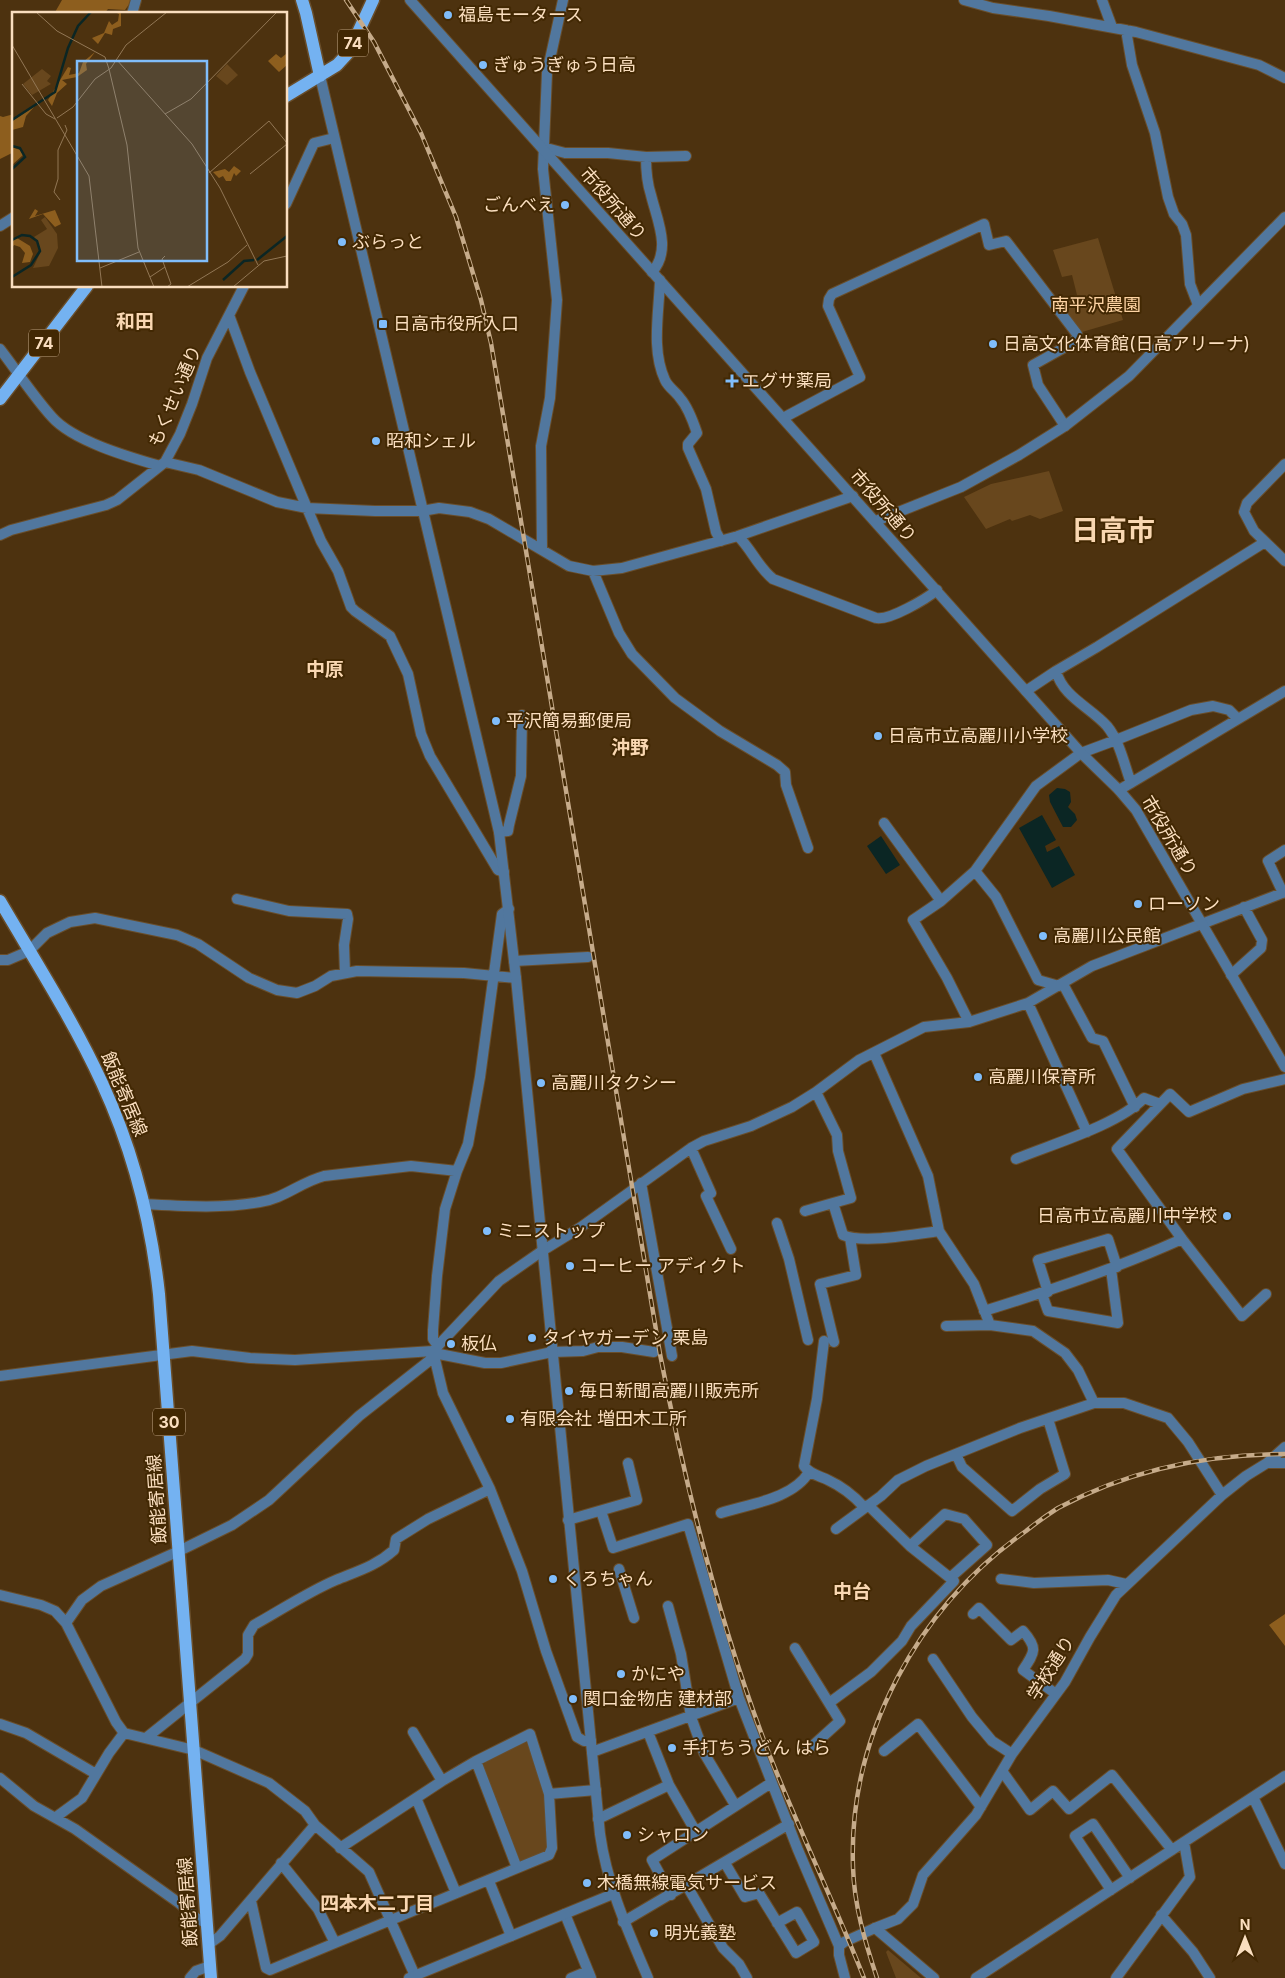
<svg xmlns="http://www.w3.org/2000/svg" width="1285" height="1978" font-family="Inter,'Noto Sans JP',sans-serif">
  <rect width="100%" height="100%" fill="#4d320f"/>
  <!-- green -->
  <path fill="#68471d" d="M1098 238 1123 320 1082 332 1058 301 1077 295 1072 275 1062 277 1053 250Z
    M1049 471 1063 511 1040 519 1030 515 1012 521 1010 519 986 529 964 497 991 484Z
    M524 1742 528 1743 545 1796 547 1850 544 1853 524 1861 520 1860 483 1766 486 1760Z
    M888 1950 921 1978H896L886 1952Z"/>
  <!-- forest -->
  <path fill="#8d5e1e" d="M62 0H130V3L125 10 108 9 104 14H54Z
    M14 114V152L0 159V116L3 117Z
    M1285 1614V1646L1269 1625Z"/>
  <!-- water -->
  <path fill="#0b2624" d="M1057 788 1065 789 1070 792 1071 802 1068 807 1075 814 1077 820 1071 827H1063L1050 802 1049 795Z
    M1042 815 1056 840 1045 846 1047 852 1059 846 1075 875 1052 888 1019 828Z
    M881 836 900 865 886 874 867 846Z"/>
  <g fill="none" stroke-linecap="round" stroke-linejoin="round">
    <!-- minor casing -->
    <g stroke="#694e2b" stroke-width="12">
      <path id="minor" d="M964 0 993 8 1049 16 1136 32 1259 65 1285 78
        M1102 0 1112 27
        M132 14 136 0
        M1126 30 1132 65 1155 133 1168 197 1174 214 1182 224 1186 235 1190 284 1198 305
        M545 151 550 149 565 153H608L646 157 686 156
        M646 157C646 170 647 183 651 195 657 220 672 250 652 272
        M286 204 314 143 334 138
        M0 226 14 217
        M660 280C659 313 651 350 665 380 668 387 676 392 680 398 688 407 693 421 697 433L688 444V448L706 489 716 532 721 541
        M229 315 250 372 307 508 321 541 338 571 351 607 355 611 390 636 408 674 421 734 430 756 498 870 504 872
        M0 349C17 371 33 396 52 417 73 441 129 457 160 466
        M785 417 860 377 828 306 829 299 832 294 984 224 989 245 1006 241 1077 334 1076 341 1033 365 1038 385 1065 426
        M165 462 199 470 277 502 307 508 375 511H422L439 508 470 512 489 519 569 566 593 571 622 568 738 536 853 496
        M1285 464 1247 503 1244 512 1254 531 1285 561
        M0 535 11 530 106 505 117 500 165 462 180 434 192 404 207 358 244 286
        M738 536C752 550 758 567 773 579L876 618C889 621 926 599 937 590
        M542 550 541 446 550 398 557 300 543 169 547 73 563 0
        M593 571 619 633 632 654 675 698 720 731 777 765 785 772 786 785 808 848
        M1056 671C1063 697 1090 707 1107 726 1120 742 1124 764 1131 783
        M1026 691 1056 671 1097 647 1265 542
        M1119 790 1285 691
        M884 823 941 901
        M499 832 508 831 509 825 521 776 522 715
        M975 871 996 897 1038 980 1059 986
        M1283 893 1268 861 1285 850
        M237 899 289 911 347 914 348 919 344 945 345 973
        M0 960H8L29 951 47 933 70 922 95 918 177 935 198 944 249 978 277 990 297 993 315 986 331 976 357 971 464 973 516 978
        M514 961 588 957
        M1231 975 1261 948 1262 940 1244 907
        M1063 984 1092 1038 1103 1041 1135 1107
        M1028 1003 1087 1132
        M969 1022 947 978 913 920 941 901 975 871 1036 786 1081 753 1116 740 1191 710 1213 706 1229 710 1238 719
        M874 1053 928 1176 939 1231 974 1284 990 1325
        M816 1092 837 1135 838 1151 851 1198 833 1203 843 1235C862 1244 916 1234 939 1231
        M691 1148 711 1193 706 1196 731 1249
        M1016 1159C1052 1144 1118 1125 1144 1098L1160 1104
        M641 1183 672 1356
        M144 1204C182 1206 222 1209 260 1202 283 1199 301 1182 324 1176L411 1166 457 1171
        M805 1211 833 1203
        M777 1223 789 1259 808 1340
        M1048 1292 1038 1260 1108 1239 1117 1267
        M1042 1294 1048 1311 1118 1323 1111 1269
        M1266 1294 1242 1316 1182 1239 1117 1149 1170 1094 1189 1112 1243 1089 1285 1079
        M984 1311C1052 1290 1118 1268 1182 1239
        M946 1326 990 1325 1033 1331 1065 1353 1078 1370 1094 1403
        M824 1341 817 1399 804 1466C809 1474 820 1476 828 1480 841 1486 855 1497 864 1507
        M834 1342 820 1284 856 1275 850 1238
        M438 1346 433 1339V1330L437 1276 445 1209 457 1171 468 1144 480 1077 502 914 509 909
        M0 1376 192 1351 250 1358 295 1360 433 1351 439 1354 485 1363H501L552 1352 583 1351 598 1347H622L654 1352
        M956 1454 962 1467 1012 1511 1040 1489 1065 1474 1048 1419
        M1267 1463H1285
        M601 1511 613 1548 688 1524 739 1698 798 1850 839 1946
        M721 1513C749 1504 793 1499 809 1472
        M568 1520 637 1500 628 1463
        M836 1529 881 1496 898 1480 926 1466 1020 1428 1094 1403H1124L1168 1418 1188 1442 1222 1495
        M910 1546 945 1514 964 1519 987 1545 951 1577
        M619 1569 634 1618
        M1001 1579 1034 1583 1108 1580 1126 1584
        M0 1595 41 1605 55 1611 66 1623 116 1722 124 1733 194 1750 269 1783 305 1811 315 1825 369 1872 416 1978
        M668 1606 681 1654 691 1717 704 1753 735 1805
        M973 1614 979 1608 1011 1640 1023 1631C1038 1648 1035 1652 1023 1670L1056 1694
        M66 1623 82 1600 101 1586 179 1551 232 1525 269 1500 359 1416 434 1357
        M795 1648 840 1721 808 1750
        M933 1659 972 1717 992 1741 1012 1754
        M829 1703 871 1672 902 1641 911 1626 954 1581 910 1546 868 1505
        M0 1724 26 1733 96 1774
        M413 1732 442 1781
        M648 1732 669 1785 696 1832
        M146 1738 245 1659 248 1654V1635L254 1625C281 1610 308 1592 336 1580 358 1571 376 1566 394 1550L396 1539 428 1519 490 1489
        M591 1741H584L577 1737 546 1651 522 1571 490 1489 443 1393 433 1351 499 1281 542 1251 581 1227 691 1148 704 1141 751 1126 792 1107 816 1092 859 1060 924 1027 969 1022 1028 1003 1092 966 1285 892
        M884 1751 918 1724 981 1807
        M592 1752 739 1698
        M476 1761 517 1868
        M1002 1771 1030 1810 1053 1791 1069 1809 1112 1775 1172 1850
        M0 1778 34 1806 75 1829 179 1903 195 1917 207 1924
        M1253 1797 1285 1864
        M416 1798 456 1893
        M56 1817 82 1798 109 1753 124 1733
        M598 1819 669 1785
        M340 1848 442 1781 476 1761 530 1734 549 1794
        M725 1863 745 1897 759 1893 796 1953 814 1942 797 1912 777 1923
        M489 1881 511 1936
        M687 1886 723 1948 739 1964 747 1978
        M1111 1890 1075 1836 1093 1824 1130 1878
        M671 1895 652 1860 771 1783
        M251 1901 266 1968 270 1970 335 1943 318 1909 281 1863
        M565 1914 591 1978
        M1161 1915 1193 1952 1210 1978
        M623 1922 789 1824
        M335 1943 549 1855 552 1848 549 1794 596 1790
        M209 1944 220 1936 315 1825
        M190 1978 196 1971 210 1966
        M571 1978 588 1971
        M934 1978 875 1928 898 1919 913 1904 923 1875 976 1815 1012 1754 1065 1682 1090 1637 1116 1595 1222 1495 1246 1476 1267 1463 1285 1447
        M976 1978 1285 1776
        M1116 1978 1190 1877 1184 1842"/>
    </g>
    <!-- tertiary casing -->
    <g stroke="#694e2b" stroke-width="12">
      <path id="tertiary" d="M410 0C634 250 858 500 1081 753L1119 790 1136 810 1285 1067
        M320 76 499 832 516 978 600 1834C607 1885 628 1931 648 1978
        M876 521 961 487 1019 455 1065 426 1129 376 1285 217
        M409 1978 613 1894
        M845 1978 839 1955V1946L844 1942 875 1928"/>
    </g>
    <!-- primary casing -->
    <g stroke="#694e2b" stroke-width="15">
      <path id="primary" d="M302 0 306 13 320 76
        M286 96 337 65 349 52 373 0
        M0 399 87 286
        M0 901C35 961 73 1020 102 1083 133 1150 151 1221 159 1294L211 1978"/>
    </g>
    <!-- minor -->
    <use href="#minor" stroke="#51779e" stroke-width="10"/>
    <!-- tertiary -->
    <use href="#tertiary" stroke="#51779e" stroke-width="10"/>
    <!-- primary -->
    <use href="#primary" stroke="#74b2f1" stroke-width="12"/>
    <!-- rail casing -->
    <g stroke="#c6ab8a" stroke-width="4.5">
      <path id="rail" d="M346 0 374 42 421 133 456 217 481 300 491 343 524 539 660 1354C686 1489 719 1623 768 1751 798 1828 834 1902 864 1978
        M877 1978C865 1942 854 1905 853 1867 848 1735 919 1606 1026 1531 1036 1523 1047 1515 1058 1508 1129 1470 1205 1454 1285 1454"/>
    </g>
    <!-- rail -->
    <use href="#rail" stroke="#422803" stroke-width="2.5" stroke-dasharray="8" stroke-linecap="butt"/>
  </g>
  <!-- markers -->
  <g fill="#80bdfa" stroke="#422803" stroke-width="2">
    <circle cx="448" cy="15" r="5"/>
    <circle cx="483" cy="65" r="5"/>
    <circle cx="565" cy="205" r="5"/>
    <circle cx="342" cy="242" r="5"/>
    <rect x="378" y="319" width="10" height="10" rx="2.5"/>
    <circle cx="993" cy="344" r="5"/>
    <path d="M729.5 373.5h5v5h5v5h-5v5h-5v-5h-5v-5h5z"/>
    <circle cx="376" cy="441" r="5"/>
    <circle cx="496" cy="721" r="5"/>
    <circle cx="878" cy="736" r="5"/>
    <circle cx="1138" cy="904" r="5"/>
    <circle cx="1043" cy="936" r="5"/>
    <circle cx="978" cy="1077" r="5"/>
    <circle cx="541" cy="1083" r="5"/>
    <circle cx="1227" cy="1216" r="5"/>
    <circle cx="487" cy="1231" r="5"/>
    <circle cx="570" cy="1266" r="5"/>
    <circle cx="532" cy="1338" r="5"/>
    <circle cx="451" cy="1344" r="5"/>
    <circle cx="569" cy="1391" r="5"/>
    <circle cx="510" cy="1419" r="5"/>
    <circle cx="553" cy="1579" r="5"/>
    <circle cx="621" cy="1674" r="5"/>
    <circle cx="573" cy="1699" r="5"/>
    <circle cx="672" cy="1748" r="5"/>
    <circle cx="627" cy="1835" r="5"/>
    <circle cx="587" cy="1883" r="5"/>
    <circle cx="654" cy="1933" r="5"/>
  </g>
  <g text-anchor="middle" stroke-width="4" stroke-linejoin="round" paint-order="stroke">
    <!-- shield labels -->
    <g fill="#422803" stroke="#c3a787" stroke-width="1">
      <rect x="338" y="29.5" width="30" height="27" rx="4"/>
      <rect x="29" y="329.5" width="30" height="27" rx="4"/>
      <rect x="153" y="1408.5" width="32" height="27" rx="4"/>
    </g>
    <g font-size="16" font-weight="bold" fill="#fadebf">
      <text x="353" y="49">74</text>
      <text x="44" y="349">74</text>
      <text x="169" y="1428">30</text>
    </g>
    <!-- poi labels -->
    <g font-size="18" fill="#fadebf" stroke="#422803" text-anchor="start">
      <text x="458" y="21">福島モータース</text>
      <text x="493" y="71">ぎゅうぎゅう日高</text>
      <text x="555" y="211" text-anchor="end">ごんべえ</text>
      <text x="352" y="248">ぶらっと</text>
      <text x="393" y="330">日高市役所入口</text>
      <text x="1003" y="350">日高文化体育館(日高アリーナ)</text>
      <text x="742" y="387">エグサ薬局</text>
      <text x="386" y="447">昭和シェル</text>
      <text x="506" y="727">平沢簡易郵便局</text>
      <text x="888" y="742">日高市立高麗川小学校</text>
      <text x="1148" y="910">ローソン</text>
      <text x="1053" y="942">高麗川公民館</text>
      <text x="988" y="1083">高麗川保育所</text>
      <text x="551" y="1089">高麗川タクシー</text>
      <text x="1217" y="1222" text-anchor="end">日高市立高麗川中学校</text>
      <text x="497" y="1237">ミニストップ</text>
      <text x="580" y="1272">コーヒー アディクト</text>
      <text x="542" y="1344">タイヤガーデン 栗島</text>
      <text x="461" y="1350">板仏</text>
      <text x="579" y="1397">毎日新聞高麗川販売所</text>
      <text x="520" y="1425">有限会社 増田木工所</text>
      <text x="563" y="1585">くろちゃん</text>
      <text x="631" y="1680">かにや</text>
      <text x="583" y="1705">関口金物店 建材部</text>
      <text x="682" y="1754">手打ちうどん はら</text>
      <text x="637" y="1841">シャロン</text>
      <text x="597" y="1889">木橋無線電気サービス</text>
      <text x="664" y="1939">明光義塾</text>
    </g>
    <!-- street labels -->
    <g font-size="18" fill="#fadebf" stroke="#422803">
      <text transform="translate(613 204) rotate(49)" y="6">市役所通り</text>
      <text transform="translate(175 396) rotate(-67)" y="6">もくせい通り</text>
      <text transform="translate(883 506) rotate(49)" y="6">市役所通り</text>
      <text transform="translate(1169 836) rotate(59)" y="6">市役所通り</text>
      <text transform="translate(124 1094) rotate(67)" y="6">飯能寄居線</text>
      <text transform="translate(157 1499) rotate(-94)" y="6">飯能寄居線</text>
      <text transform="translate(1051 1668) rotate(-58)" y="6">学校通り</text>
      <text transform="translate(188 1902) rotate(-94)" y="6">飯能寄居線</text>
    </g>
    <!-- park labels -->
    <g font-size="18" fill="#fed4a4" stroke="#422803">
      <text x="1096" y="311">南平沢農園</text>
    </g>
    <!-- neighbourhood labels -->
    <g font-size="19" font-weight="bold" fill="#f9d7b2" stroke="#422803">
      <text x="135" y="328">和田</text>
      <text x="325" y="676">中原</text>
      <text x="630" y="754">沖野</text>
      <text x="852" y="1598">中台</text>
      <text x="377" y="1910">四本木二丁目</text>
    </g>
    <!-- town labels -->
    <g font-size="28" font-weight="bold" fill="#f9d7b2" stroke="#422803">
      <text x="1113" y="540">日高市</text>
    </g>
  </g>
  <!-- overview -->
  <g transform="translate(12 12)">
    <rect width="275" height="275" fill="#4d320f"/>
    <path d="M215 52 226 63 215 73 204 64ZM30 57 39 64 35 69 39 72 20 83 11 72ZM33 205 45 222 46 236 37 254 21 256 29 239 22 225 35 217 29 208Z" fill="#68471d"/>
    <path d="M103 0 109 1V14L101 17 100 23 93 21 86 32 80 26 92 21 97 9 100 13 106 9 107 2ZM83 40 74 52 75 58 65 65 50 68 55 72 45 81 40 94 36 88 56 55 59 56 57 63 67 61 71 50ZM264 42 269 46 274 42 275 53 267 60 256 49ZM23 94 14 104 11 115 0 118V109ZM0 135 8 138 11 143 0 153ZM222 154 229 159 224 164 222 161 219 169H214L211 164 207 166 201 160 213 157 217 160ZM23 197 26 199 23 204 43 198 49 212 43 215 31 202 17 207ZM5 226 18 234 21 242 18 250 10 251 13 241 8 235 2 233 0 236V229Z" fill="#8d5e1e"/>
    <path fill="none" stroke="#0b2624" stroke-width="2.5" d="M0 108 43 80 56 36 66 14 79 0M0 134 8 136 13 145 0 157M0 228 10 223 18 224 25 229 28 239 19 253 0 265M245 248 275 224M211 268 232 249 242 248"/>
    <path fill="none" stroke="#927755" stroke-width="1" d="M24 0 45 19 93 45 97 57M0 33 77 164 90 275M104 47 180 132 208 176 246 253M97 57 115 133 126 236 142 275M10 72 34 102 43 107M153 102 179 87 265 0M45 106 61 95 83 67 99 56 114 33 155 0M197 161 257 109 275 131M238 162 275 132M48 188 42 180 46 167V138L55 118 53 113M153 244 150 247 159 272 155 275M88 256 127 240M138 265 153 255M175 275 216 250 235 233M221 275 252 249 275 244"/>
    <path fill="#80bdfa" fill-opacity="0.15" stroke="#80bdfa" stroke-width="2.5" d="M65 49H195V249H65Z"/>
    <rect width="275" height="275" fill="none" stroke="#fadebf" stroke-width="2.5"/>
  </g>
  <!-- north arrow -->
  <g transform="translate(1245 1938)" stroke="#422803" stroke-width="4" paint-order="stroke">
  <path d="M0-4L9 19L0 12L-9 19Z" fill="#fadebf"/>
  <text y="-8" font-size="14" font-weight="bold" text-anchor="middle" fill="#fadebf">N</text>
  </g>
</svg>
